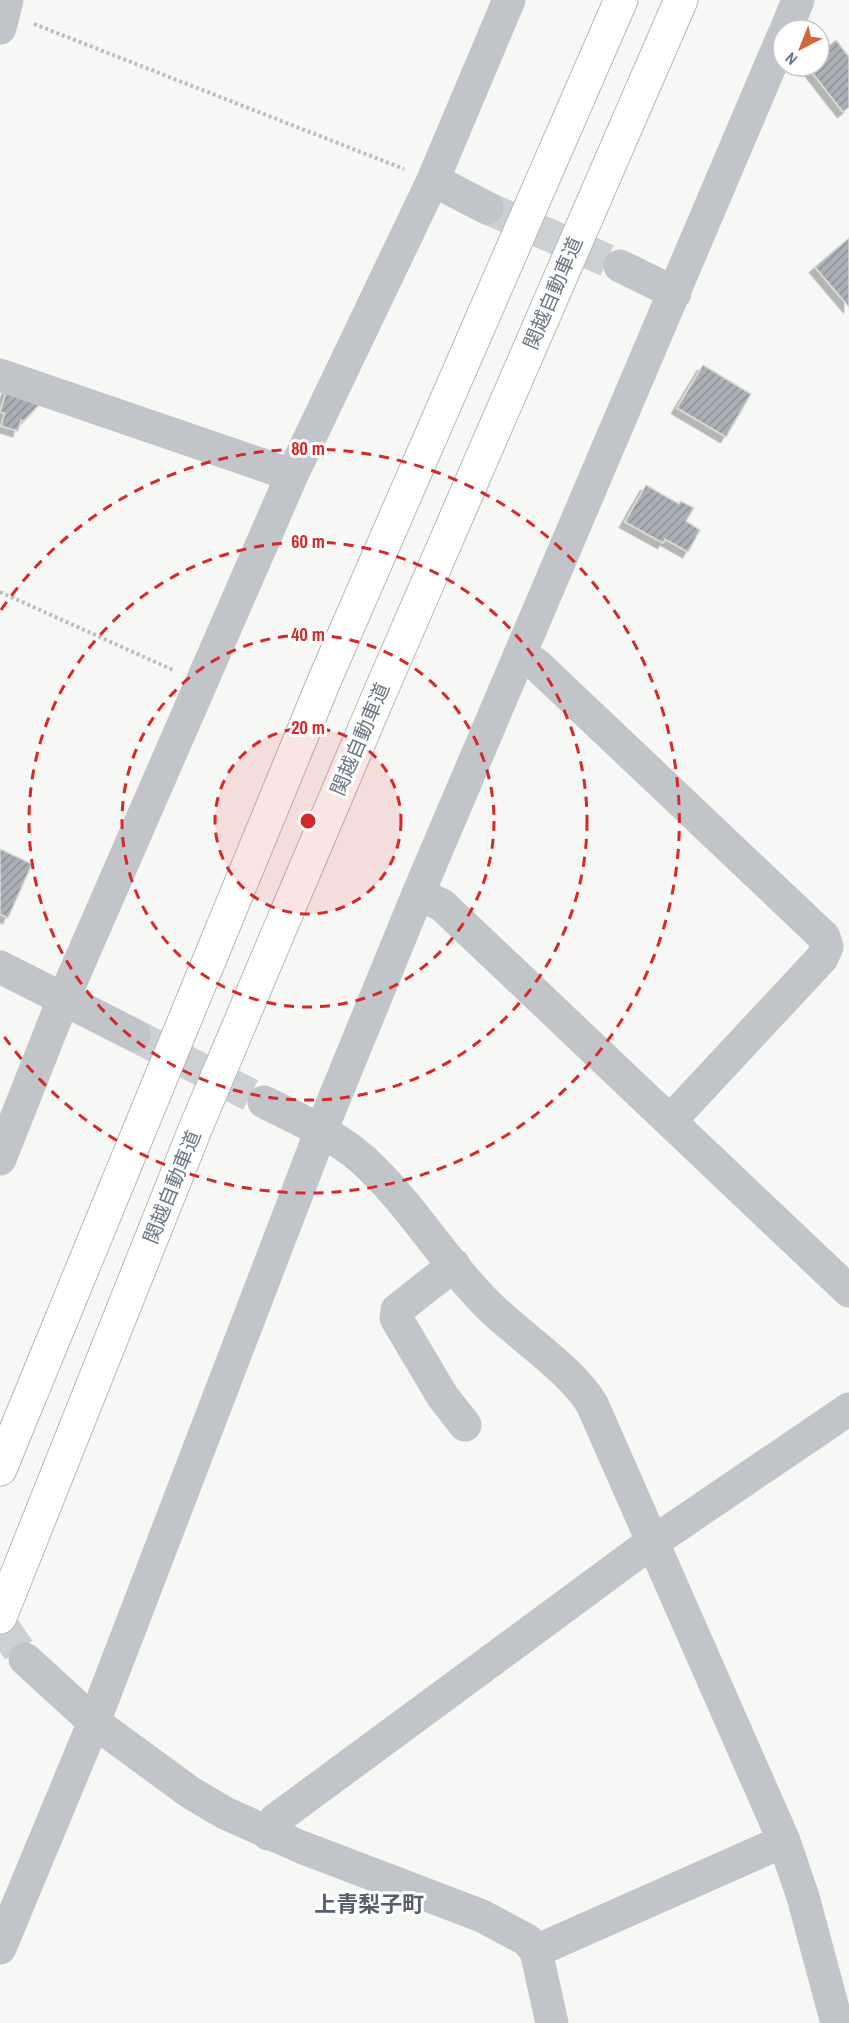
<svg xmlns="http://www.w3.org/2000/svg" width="849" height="2023" font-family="'Archivo Narrow','Noto Sans JP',sans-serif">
  <defs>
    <pattern id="building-hatch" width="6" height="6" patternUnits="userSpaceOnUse" patternTransform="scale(1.5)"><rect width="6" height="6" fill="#a9afb5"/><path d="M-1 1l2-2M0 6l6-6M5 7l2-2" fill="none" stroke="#8e9399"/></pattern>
    <filter id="shadow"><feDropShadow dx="-5.5" dy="5.5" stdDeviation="0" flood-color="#0004"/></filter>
  </defs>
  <rect width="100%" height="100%" fill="#f7f7f5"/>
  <!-- building -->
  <path fill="url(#building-hatch)" stroke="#d9d9d7" stroke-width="1.5" filter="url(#shadow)" d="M836 40 849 57V107L843 112 807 66H819V53Z
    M849 238V307L815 267Z
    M703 365 751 394 726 437 677 408Z
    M8 387 46 398 24 421 21 420 18 431 1 426 5 413 0 412Z
    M646 485 679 504 681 501 694 508 686 521 700 530 688 552 665 539 663 543 625 522Z
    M0 849 32 864 8 918 0 914Z"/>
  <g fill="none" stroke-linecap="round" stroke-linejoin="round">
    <!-- minor-tunnel -->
    <path stroke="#ccd0d3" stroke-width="33" stroke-dasharray="33 16" stroke-linecap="butt" d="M487 208 620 266
      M134 1035 264 1102
      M0 1623 25 1659"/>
    <!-- highway casing -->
    <g stroke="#b4b7ba" stroke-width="35">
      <path id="highway" d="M0 1469 325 679 621 0
        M0 1617 196 1127 376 702 681 0"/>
    </g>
    <!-- path -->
    <path stroke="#bbbdc0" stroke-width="4" stroke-dasharray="3 3" stroke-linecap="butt" d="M34 24 404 169
      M0 592 173 670"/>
    <!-- minor -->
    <path stroke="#c1c4c8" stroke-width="33" d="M0 28 7 0
      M786 30 798 0
      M433 180 487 208
      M620 266 675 293
      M0 375 292 475
      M520 654 537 665 824 937 827 947 822 958 670 1121
      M418 894 442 905 849 1291
      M0 967 134 1035
      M264 1102C298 1119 333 1134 362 1159 410 1202 442 1259 487 1304 519 1336 569 1367 592 1404L784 1841 803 1897 837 2023
      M0 1159 63 1000 292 475 433 180 509 0
      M454 1265 397 1310 396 1318 443 1397 465 1425
      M25 1659 94 1722 191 1793 225 1813 301 1847 482 1916 527 1940 536 1951 552 2023
      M268 1834 275 1820 637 1553 849 1409
      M0 1948 94 1722 321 1131 418 894 783 36
      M536 1951 784 1841"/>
    <!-- highway -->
    <use href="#highway" stroke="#fff" stroke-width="33"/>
  </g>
  <!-- distance rings -->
  <circle cx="308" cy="821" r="93" fill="#d62828" fill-opacity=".12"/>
  <g fill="none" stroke="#d62828" stroke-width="3" stroke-dasharray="10 8">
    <circle cx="308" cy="821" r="93"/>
    <circle cx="308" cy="821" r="186"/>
    <circle cx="308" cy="821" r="279"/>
    <path d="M1 610A372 372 0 1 1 1 1032"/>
  </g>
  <g text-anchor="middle" stroke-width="6" stroke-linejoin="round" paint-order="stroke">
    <!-- street labels -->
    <g font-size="20" fill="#697683" stroke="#fff">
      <text transform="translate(553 293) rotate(-67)" y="7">関越自動車道</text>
      <text transform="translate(360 739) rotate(-67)" y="7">関越自動車道</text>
      <text transform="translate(172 1187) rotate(-68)" y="7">関越自動車道</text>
    </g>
    <!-- quarter labels -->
    <g font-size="22" font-weight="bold" fill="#575f69" stroke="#fff">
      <text x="369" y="1912">上青梨子町</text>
    </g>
  </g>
  <circle cx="308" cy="821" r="9" fill="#d62828" stroke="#fff" stroke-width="3"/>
  <g font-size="18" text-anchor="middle" font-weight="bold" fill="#d62828" stroke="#fff" stroke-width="6" stroke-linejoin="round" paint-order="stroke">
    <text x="308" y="455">80 m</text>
    <text x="308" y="548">60 m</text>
    <text x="308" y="641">40 m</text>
    <text x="308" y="734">20 m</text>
  </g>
  <!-- north arrow -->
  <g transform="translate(801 48) rotate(222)"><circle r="28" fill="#ffffff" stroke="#c3c8cd" stroke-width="1.5"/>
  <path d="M0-4.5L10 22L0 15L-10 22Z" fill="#d1673b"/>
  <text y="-9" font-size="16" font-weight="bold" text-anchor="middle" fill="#697683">N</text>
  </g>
</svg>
